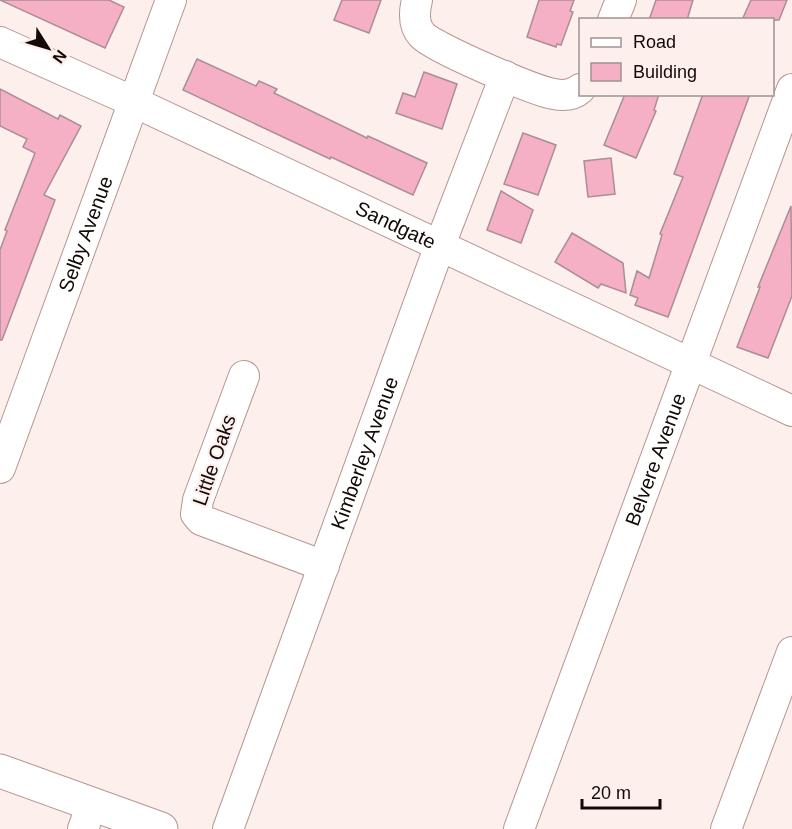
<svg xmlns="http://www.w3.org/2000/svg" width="792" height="829" font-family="Helvetica,sans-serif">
  <rect width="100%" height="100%" fill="#fcefec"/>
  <!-- building -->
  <path fill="#f5b0c5" stroke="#ab8d96" stroke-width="1.5" d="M0 0H109L124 7 105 48Z
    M342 0H381L369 33 334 20Z
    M539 0H574L570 11 573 12 561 45 557 44 556 47 527 37Z
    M656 0H693L687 20H649Z
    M751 0H787L779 20H742Z
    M197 59 256 86 259 81 277 89 274 93 367 138 368 136 427 163 413 195 331 157 330 159 183 90Z
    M424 72 457 84 442 129 396 113 403 93 415 97Z
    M0 89 58 119 60 115 81 126 44 195 55 200 2 340H0V250L7 231 5 230 35 153 23 147 27 139 0 126Z
    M625 94H659L654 110 656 111 636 158 604 145Z
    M703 94H750L668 317 635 305 638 298 630 295 637 271 649 278 662 235 660 234 683 177 674 174Z
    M523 133 556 145 538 195 504 184Z
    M611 158 615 194 588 197 584 161Z
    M501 191 533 210 521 243 487 230Z
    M791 206 792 296 768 358 737 347 760 287H758Z
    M572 233 623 263 626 293 601 284 598 288 555 262Z"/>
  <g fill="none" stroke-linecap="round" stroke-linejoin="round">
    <!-- minor casing -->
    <g stroke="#b59690" stroke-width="32">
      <g id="minor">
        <path d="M417 0C414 12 413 25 422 35 434 48 535 91 554 94 564 96 573 95 580 89"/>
        <path d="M613 20 621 0"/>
        <path id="s1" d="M0 42 134 102 792 411"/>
        <path d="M244 376 198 500 196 514 201 520 324 566"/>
        <path id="s2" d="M0 468 171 0"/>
        <path d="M83 829 92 804"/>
        <path id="s3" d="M228 829 440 245 505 76"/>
        <path id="s4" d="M519 829 792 89"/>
        <path d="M726 829 792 652"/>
      </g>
    </g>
    <!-- tertiary casing -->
    <g stroke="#b59690" stroke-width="35">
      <path id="tertiary" d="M0 771 161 829"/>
    </g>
    <!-- minor -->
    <use href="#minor" stroke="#fff" stroke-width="30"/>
    <!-- tertiary -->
    <use href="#tertiary" stroke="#fff" stroke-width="33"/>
  </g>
  <g text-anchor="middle" stroke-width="4.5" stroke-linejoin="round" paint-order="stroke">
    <!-- street labels -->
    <g font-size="20" fill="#130907" stroke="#fcefec">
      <text dy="7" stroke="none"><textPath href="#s1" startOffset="436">Sandgate</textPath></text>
      <text dy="7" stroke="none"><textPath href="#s2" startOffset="249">Selby Avenue</textPath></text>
      <text dy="7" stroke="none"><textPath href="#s3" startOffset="400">Kimberley Avenue</textPath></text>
      <text dy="7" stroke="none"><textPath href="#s4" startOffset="394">Belvere Avenue</textPath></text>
      <text transform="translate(214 460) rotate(-71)" y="7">Little Oaks</text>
    </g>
  </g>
  <!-- legend -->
  <rect x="579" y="18" width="195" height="78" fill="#fcefec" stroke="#9f9390" stroke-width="1.5"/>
  <rect x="591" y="38" width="30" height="9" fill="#ffffff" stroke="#9f9390" stroke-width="1.5"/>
  <text x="633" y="48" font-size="18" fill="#130907">Road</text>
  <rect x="591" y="63" width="30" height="18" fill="#f5b0c5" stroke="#9f9390" stroke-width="1.5"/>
  <text x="633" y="78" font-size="18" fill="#130907">Building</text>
  <!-- north arrow -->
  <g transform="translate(48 48) rotate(127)" stroke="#fcefec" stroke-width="4.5" paint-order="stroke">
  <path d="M0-4.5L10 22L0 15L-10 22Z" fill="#130907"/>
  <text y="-9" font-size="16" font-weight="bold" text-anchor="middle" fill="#130907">N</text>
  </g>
  <!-- scale -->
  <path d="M582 799v9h78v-9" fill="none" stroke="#130907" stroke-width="3"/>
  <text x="591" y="799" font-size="18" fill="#130907" stroke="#fcefec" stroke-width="4.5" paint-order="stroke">20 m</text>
</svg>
